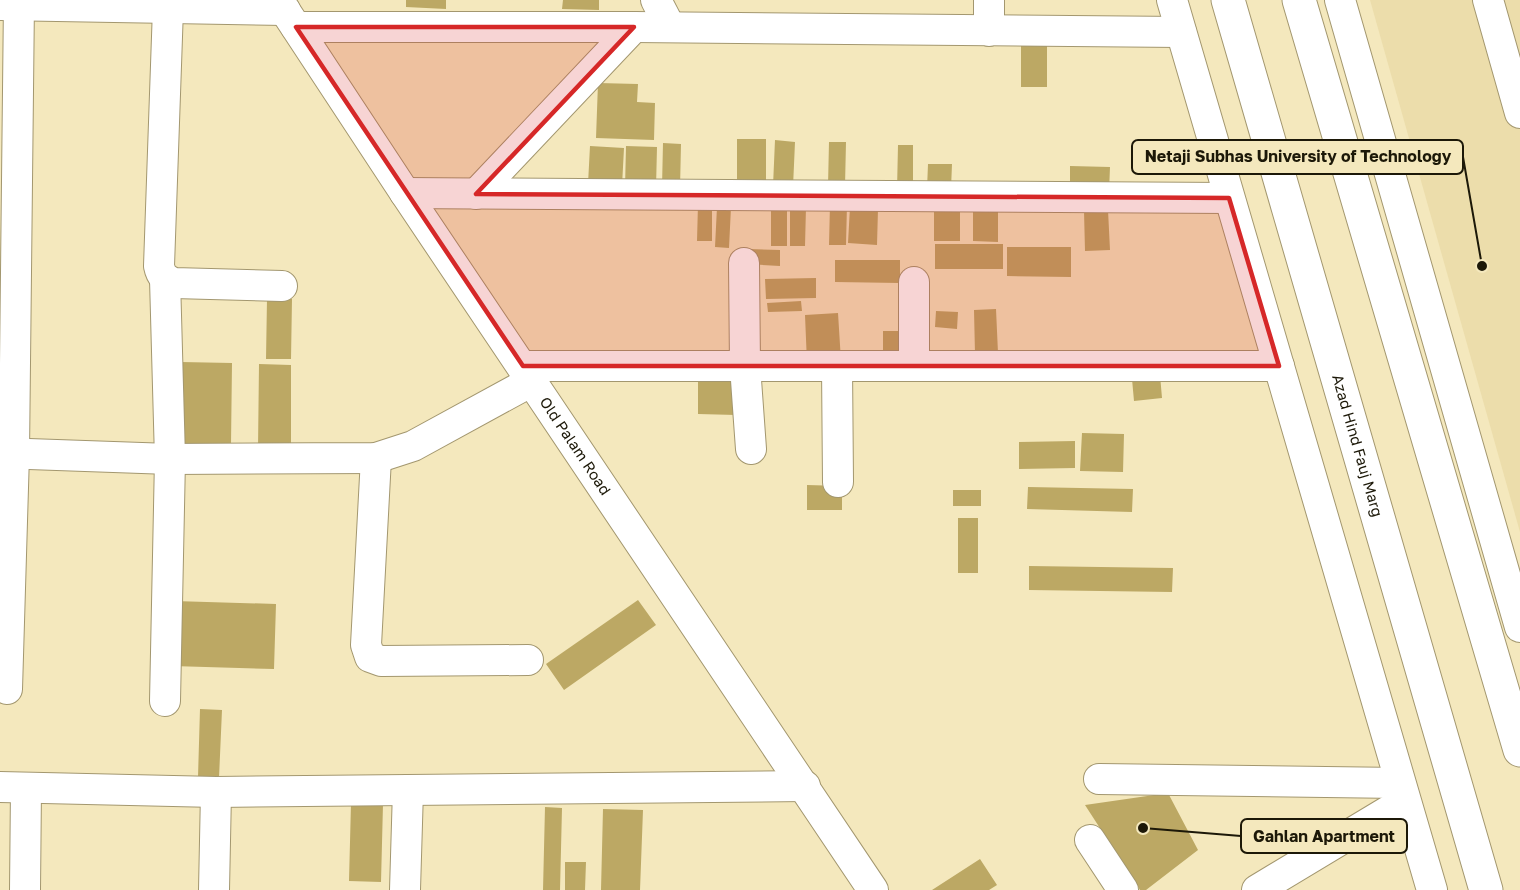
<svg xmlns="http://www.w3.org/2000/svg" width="1520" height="890" font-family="'Golos Text',sans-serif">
  <rect width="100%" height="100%" fill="#f4e8bd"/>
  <!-- built -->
  <path fill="#ecddab" d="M1370 0H1520V532Z"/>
  <!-- building -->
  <path fill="#bca864" d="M406 0H446V9L406 7Z
    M563 0H599V10L562 9Z
    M1021 36H1047V87H1021Z
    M598 83 638 84 637 102 655 103 654 140 596 138Z
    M737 139H766V185H737Z
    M775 140 795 142 793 187 773 186Z
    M829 142H846L845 186H828Z
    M663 143 681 144 680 188 662 187Z
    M898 145H913V190H897Z
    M590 146 624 148 622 186 588 184Z
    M626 146 657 147 656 188H625Z
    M928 164H952L951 189H927Z
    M1070 166 1110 167 1109 192 1070 191Z
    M698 204H712V241H697Z
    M830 204H847L846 245H829Z
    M973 205H998V242L973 241Z
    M771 206H787V246H771Z
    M717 207H731L729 248 715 247Z
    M790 207H806L805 246H790Z
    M850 207 878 209 877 245 848 243Z
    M934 208H960V241H934Z
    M1108 210 1110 250 1085 251 1084 211Z
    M935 244H1003V269H935Z
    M1007 247H1071V277L1007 276Z
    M748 249 780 250V266L748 264Z
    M835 260H900V283L835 282Z
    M816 278V298L766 299 765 279Z
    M267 299H292L291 359H266Z
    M801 301 802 311 768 312 767 303Z
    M996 309 998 353 975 354 974 310Z
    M936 311 958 312 957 329 935 327Z
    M838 313 841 361 807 363 805 315Z
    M883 331H900V357H883Z
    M181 362 232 363 231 444 180 443Z
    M259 364 291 365V449L258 448Z
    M1160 375 1162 398 1134 401 1132 379Z
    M698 379 737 380 736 415 698 414Z
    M1082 433 1124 434 1123 472 1080 471Z
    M1075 441V468L1019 469V442Z
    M807 485 842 486V510H807Z
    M1028 487 1133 489 1132 512 1027 509Z
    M953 490H981V506H953Z
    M958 518H978V573H958Z
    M1029 566 1173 568 1172 592 1029 590Z
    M638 600 656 625 564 690 546 664Z
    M174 601 276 604 274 669 172 666Z
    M200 709 222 710 219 778 198 777Z
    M1168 793 1198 850 1146 890H1140L1085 805Z
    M351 803 383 804 381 882 349 881Z
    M545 807 562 808 560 890H543Z
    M603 809 643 810 640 890H601Z
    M980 859 997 885 989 890H932Z
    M565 862H586L585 890H565Z"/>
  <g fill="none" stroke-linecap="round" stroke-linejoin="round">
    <!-- minor casing -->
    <g stroke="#a3976f" stroke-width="32">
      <g id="minor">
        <path id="s1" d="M278 0 405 193 873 890"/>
        <path d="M656 0 670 27"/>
        <path d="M989 0V31"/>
        <path d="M1172 0 1432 890"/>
        <path d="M1340 0 1520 627"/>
        <path d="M1488 0 1520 113"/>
        <path d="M0 5 285 10"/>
        <path d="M168 8 159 266C161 276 165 279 174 283L282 286"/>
        <path d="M296 27H634L1181 32"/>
        <path d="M405 193 1229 198"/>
        <path d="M476 194 634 27"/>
        <path d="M744 263 745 366 751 449"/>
        <path d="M914 282V366"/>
        <path d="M523 366H1279"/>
        <path d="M837 366 838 482"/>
        <path d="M0 453 170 459 376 458 413 446 532 381"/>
        <path d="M376 458 366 645 370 657 381 661 528 660"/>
        <path d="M7 689 14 454 19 0"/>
        <path d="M165 701 170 459 165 279"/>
        <path d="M1099 779 1400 783"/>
        <path d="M0 787 216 792 805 786"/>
        <path d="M1090 840 1123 890"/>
        <path d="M25 890 26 788"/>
        <path d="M214 890 216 792"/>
        <path d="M405 890 408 790"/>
        <path d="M1257 890 1405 801"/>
      </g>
    </g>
    <!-- major casing -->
    <g stroke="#a3976f" stroke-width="35">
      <g id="major">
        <path id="s2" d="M1228 0 1486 890"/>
        <path d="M1299 0 1520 750"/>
      </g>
    </g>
    <!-- minor -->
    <use href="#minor" stroke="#fff" stroke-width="30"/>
    <!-- major -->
    <use href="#major" stroke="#fff" stroke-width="33"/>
  </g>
  <!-- marked area -->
  <path fill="#d62828" fill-opacity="0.2" stroke="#d62828" stroke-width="4.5" stroke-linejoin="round" d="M296 27H634L476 194 1229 198 1279 366H523Z"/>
  <g text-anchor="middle" stroke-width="4.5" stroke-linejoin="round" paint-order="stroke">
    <!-- street labels -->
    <g font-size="15" fill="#1c1808" stroke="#f4e8bd">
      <text dy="5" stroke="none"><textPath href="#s1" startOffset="536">Old Palam Road</textPath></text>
      <text dy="5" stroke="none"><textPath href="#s2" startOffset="464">Azad Hind Fauj Marg</textPath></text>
    </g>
  </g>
  <!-- callouts -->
  <path fill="none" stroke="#1c1808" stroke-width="2" d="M1482 266L1463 157M1143 828L1241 836"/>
  <g fill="#1c1808" stroke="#f4e8bd" stroke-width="2">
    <circle cx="1482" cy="266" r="6"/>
    <circle cx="1143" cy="828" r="6"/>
  </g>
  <g fill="#f4e8bd" stroke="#1c1808" stroke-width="2">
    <rect x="1132" y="140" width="331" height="34" rx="6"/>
    <rect x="1241" y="819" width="166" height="34" rx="6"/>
  </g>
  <g font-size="16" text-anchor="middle" font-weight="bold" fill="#1c1808">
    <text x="1298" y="162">Netaji Subhas University of Technology</text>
    <text x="1324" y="842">Gahlan Apartment</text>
  </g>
</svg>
